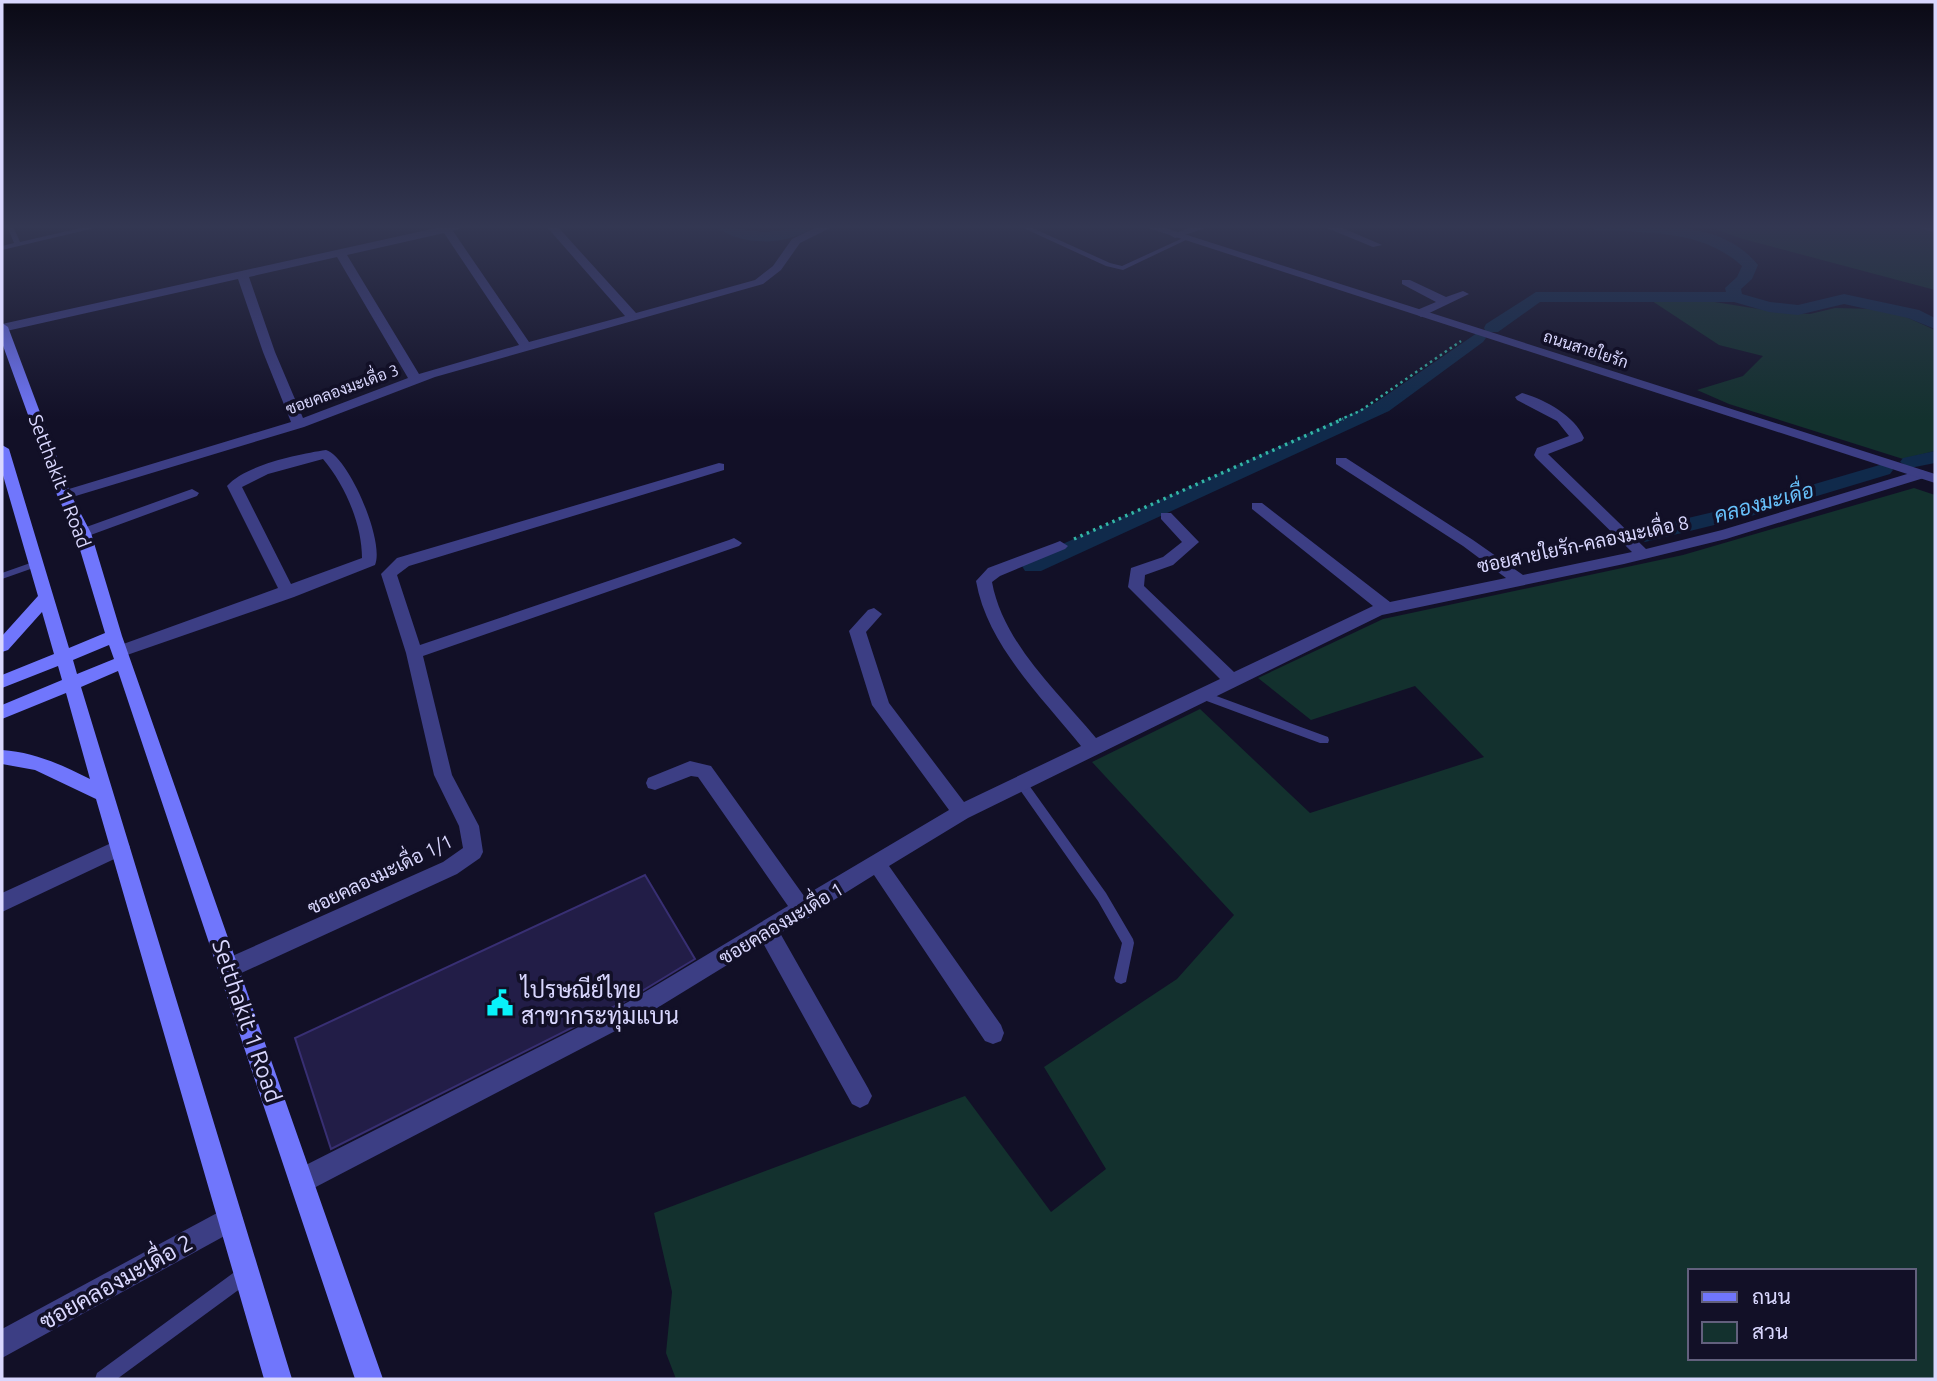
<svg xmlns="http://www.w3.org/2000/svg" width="1937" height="1381" font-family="Ubuntu,Sarabun,sans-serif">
  <rect width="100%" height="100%" fill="#121027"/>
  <!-- green -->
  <path fill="#13312e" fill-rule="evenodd" d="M1707 226H1935V290L1743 239Z
    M1649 299 1708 301 1778 312 1810 314 1835 308 1875 309 1904 316 1935 330V451L1903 459 1729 404 1697 390 1743 376 1763 356 1719 345Z
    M1914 488 1935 495V1379H676L666 1353 672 1292 654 1213 965 1096 1051 1212 1106 1169 1044 1067 1177 979 1234 915 1092 762 1200 709 1310 813 1484 757 1415 686 1311 720 1258 678 1383 619 1683 555ZM1690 1271H1914V1358H1690Z"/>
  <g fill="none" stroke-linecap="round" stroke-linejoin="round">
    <!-- canal -->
    <path fill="#102a4b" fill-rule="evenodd" d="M716 226 765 232 814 226C791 246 739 247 716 226Z
      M1588 226C1643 226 1719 216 1758 265L1752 279 1741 289 1742 294 1770 302 1798 305 1844 294 1919 310 1935 318V329L1908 318 1844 304 1798 315 1769 312 1734 302H1540L1498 332H1486L1484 328 1486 324 1536 292H1726L1725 288 1737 277 1742 266C1702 229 1646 233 1595 230Z
      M1477 333 1483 334 1486 338 1483 342 1389 411 1041 571H1025L1022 566 1025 561 1375 403Z
      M1935 451V463L1910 468 1900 462 1903 458Z
      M1883 464 1890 466 1893 470 1890 474 1751 516 1645 542 1634 535 1637 530 1739 506Z"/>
  </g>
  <!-- building -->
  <path fill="#221d47" stroke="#382f73" stroke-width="2" d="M645 875 695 959 627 1000 331 1149 295 1038Z"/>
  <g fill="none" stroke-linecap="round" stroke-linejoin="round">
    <!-- path-far1 -->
    <path stroke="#33b6a6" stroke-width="2.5" stroke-dasharray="2.5 3.5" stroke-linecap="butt" d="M1339 420 1360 411 1461 341"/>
    <!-- path -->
    <path stroke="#33b6a6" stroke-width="3.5" stroke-dasharray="2.5 4.5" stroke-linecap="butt" d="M1074 539 1343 419"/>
    <!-- service -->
    <path fill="#3c3e84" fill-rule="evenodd" d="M7 226H13L20 242 89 226H103L2 250V246L14 243Z
      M1019 226H1028L1110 263 1122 266 1183 238 1188 239 1123 270 1106 266Z
      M1914 226H1926L1935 229V233Z
      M36 561 41 564 39 566 2 579V573Z
      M1200 690 1328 737 1329 740 1328 743H1320L1196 697 1195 694 1196 691Z
      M1022 780 1026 781 1106 893 1133 939 1134 943 1126 982 1121 984 1116 982 1114 978 1122 943 1098 901 1018 787 1016 784 1018 781Z
      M246 1266 252 1268 254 1274 252 1280 117 1379H95L97 1373 240 1268Z"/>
    <!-- minor -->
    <path fill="#3c3e84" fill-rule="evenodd" d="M445 226H466L453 231 529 342 625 316 546 226H557L636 313 755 280 773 266 792 239 819 226H834L800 243 781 270 763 284 435 377 304 427 69 498H59V492L291 422 263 352 238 279 2 332V324ZM444 233 519 345 419 374 347 255ZM337 257 408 378 303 418 275 352 249 277Z
      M1194 226H1212L1175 238 1170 235Z
      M1322 226H1338L1382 245 1373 247Z
      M1402 280H1410L1446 297 1463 291 1469 294 1421 317 1415 313 1417 310 1436 302 1402 284Z
      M1522 393C1545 400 1574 415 1584 438L1582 441 1548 454 1646 549 1722 530 1917 471 1922 470 1929 474 1927 477 1726 539 1624 564 1382 615 968 818 889 866 1001 1025 1004 1033 1001 1041 993 1044 985 1041 874 875 813 913 810 917 780 933 868 1088 872 1096 868 1104 860 1108 852 1104 763 943 644 1016 310 1190 301 1193 292 1190 289 1181 292 1172 628 1002 788 906 698 777 691 776 655 790 648 788 646 783 648 778 690 761 711 766 804 896 949 810 872 705 849 631 868 610 874 608 882 614 866 632 889 703 964 802 1081 746C1042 697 987 645 976 581L988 568 1055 543 1060 541 1068 546 1065 549 1000 576 992 582C1003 643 1058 692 1096 738L1220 679 1128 587 1131 568 1163 557 1182 542 1161 519V513H1171L1199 542 1173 565 1145 575 1144 586 1234 672 1373 606 1252 509V503H1262L1390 602 1506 578 1463 546 1336 464V458H1346L1473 540 1523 575 1632 552 1536 458 1534 455 1537 448 1569 436 1557 421 1517 400 1515 397Z
      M326 450C349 457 385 542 375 565L294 597 127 655H115L113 651 115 647 278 588 227 486C245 465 299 454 326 450ZM323 459C345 485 362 524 362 558L291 584 242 487 268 474Z
      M719 463 724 464V470L409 566 397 575 420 645 729 540 734 538 742 543 739 546 423 656 452 775 479 826 483 852 480 858 457 874 237 975 229 978 221 975 218 968 221 961 443 862 463 848 459 826 434 775 406 653 381 574 397 558Z
      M192 489 199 493 197 496 88 536 83 538 75 533 78 530Z
      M120 839 127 841 130 847 127 853 2 912V893Z
      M230 1206 239 1210 243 1219 239 1228 2 1358V1329Z"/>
    <!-- tertiary -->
    <path fill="#3c3e84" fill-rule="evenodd" d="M1142 226H1159L1935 474V483Z"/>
    <!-- secondary -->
    <path fill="#7076fc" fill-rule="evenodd" d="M2 323 8 327 71 495 91 533 122 636 383 1379H355L118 671 81 687 292 1379H264L96 799 35 770 2 764V750C34 752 62 765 90 779L66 693 2 719V705L62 680 58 666 2 688V675L54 654 42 612 8 650 2 652V636L38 596 2 472V445L9 449 69 648 105 633 75 533 57 495 2 343ZM109 645 114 659 77 674 73 660Z"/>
  </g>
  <!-- sky -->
  <linearGradient id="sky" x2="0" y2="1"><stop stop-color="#0a0915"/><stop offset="0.54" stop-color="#333752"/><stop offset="1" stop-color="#333752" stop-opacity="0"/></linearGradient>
  <rect width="1937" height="420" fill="url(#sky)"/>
  <!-- icons -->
  <defs>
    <g id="civic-bare" transform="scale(2.1)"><path d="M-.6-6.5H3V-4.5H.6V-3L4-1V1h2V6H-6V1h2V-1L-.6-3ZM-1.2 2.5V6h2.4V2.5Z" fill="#08f1f9" stroke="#121027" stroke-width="2.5" paint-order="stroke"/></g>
  </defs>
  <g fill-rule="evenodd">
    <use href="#civic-bare" x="500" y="1003"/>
  </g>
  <g text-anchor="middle" stroke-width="7" stroke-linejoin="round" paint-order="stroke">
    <!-- far-street labels -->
    <g font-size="16" fill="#d9d7fe" stroke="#121027">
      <text transform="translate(1586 349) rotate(18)" y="6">ถนนสายใยรัก</text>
      <text transform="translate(342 389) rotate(-20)" y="6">ซอยคลองมะเดื่อ 3</text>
    </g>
    <!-- street labels -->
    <g font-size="19" fill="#d9d7fe" stroke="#121027">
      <text transform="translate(60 481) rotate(69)" y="7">Setthakit 1 Road</text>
      <text transform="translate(1583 544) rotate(-12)" y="7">ซอยสายใยรัก-คลองมะเดื่อ 8</text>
      <text transform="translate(380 874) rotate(-26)" y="7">ซอยคลองมะเดื่อ 1/1</text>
      <text transform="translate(781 923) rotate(-31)" y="7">ซอยคลองมะเดื่อ 1</text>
    </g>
    <!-- water labels -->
    <g font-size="21" font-style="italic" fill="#67c1fb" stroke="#121027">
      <text transform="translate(1764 503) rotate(-15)" y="7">คลองมะเดื่อ</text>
    </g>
    <!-- near-poi labels -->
    <g font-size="23" fill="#d9d7fe" stroke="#121027" text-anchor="start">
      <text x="521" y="998">ไปรษณีย์ไทย<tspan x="521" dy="26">สาขากระทุ่มแบน</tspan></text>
    </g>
    <!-- near-street labels -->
    <g font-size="23" fill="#d9d7fe" stroke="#121027">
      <text transform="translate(247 1021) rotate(71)" y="8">Setthakit 1 Road</text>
      <text transform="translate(116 1282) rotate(-29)" y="8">ซอยคลองมะเดื่อ 2</text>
    </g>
  </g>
  <!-- border -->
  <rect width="1937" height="1381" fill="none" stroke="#d9d7fe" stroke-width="7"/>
  <!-- legend -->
  <rect x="1688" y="1269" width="228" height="91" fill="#121027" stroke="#62607d" stroke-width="2"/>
  <rect x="1702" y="1292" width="35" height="10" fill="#7076fc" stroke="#62607d" stroke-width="2"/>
  <text x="1752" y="1304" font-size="21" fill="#d9d7fe">ถนน</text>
  <rect x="1702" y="1322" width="35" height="21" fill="#13312e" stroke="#62607d" stroke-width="2"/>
  <text x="1752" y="1339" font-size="21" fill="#d9d7fe">สวน</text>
</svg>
